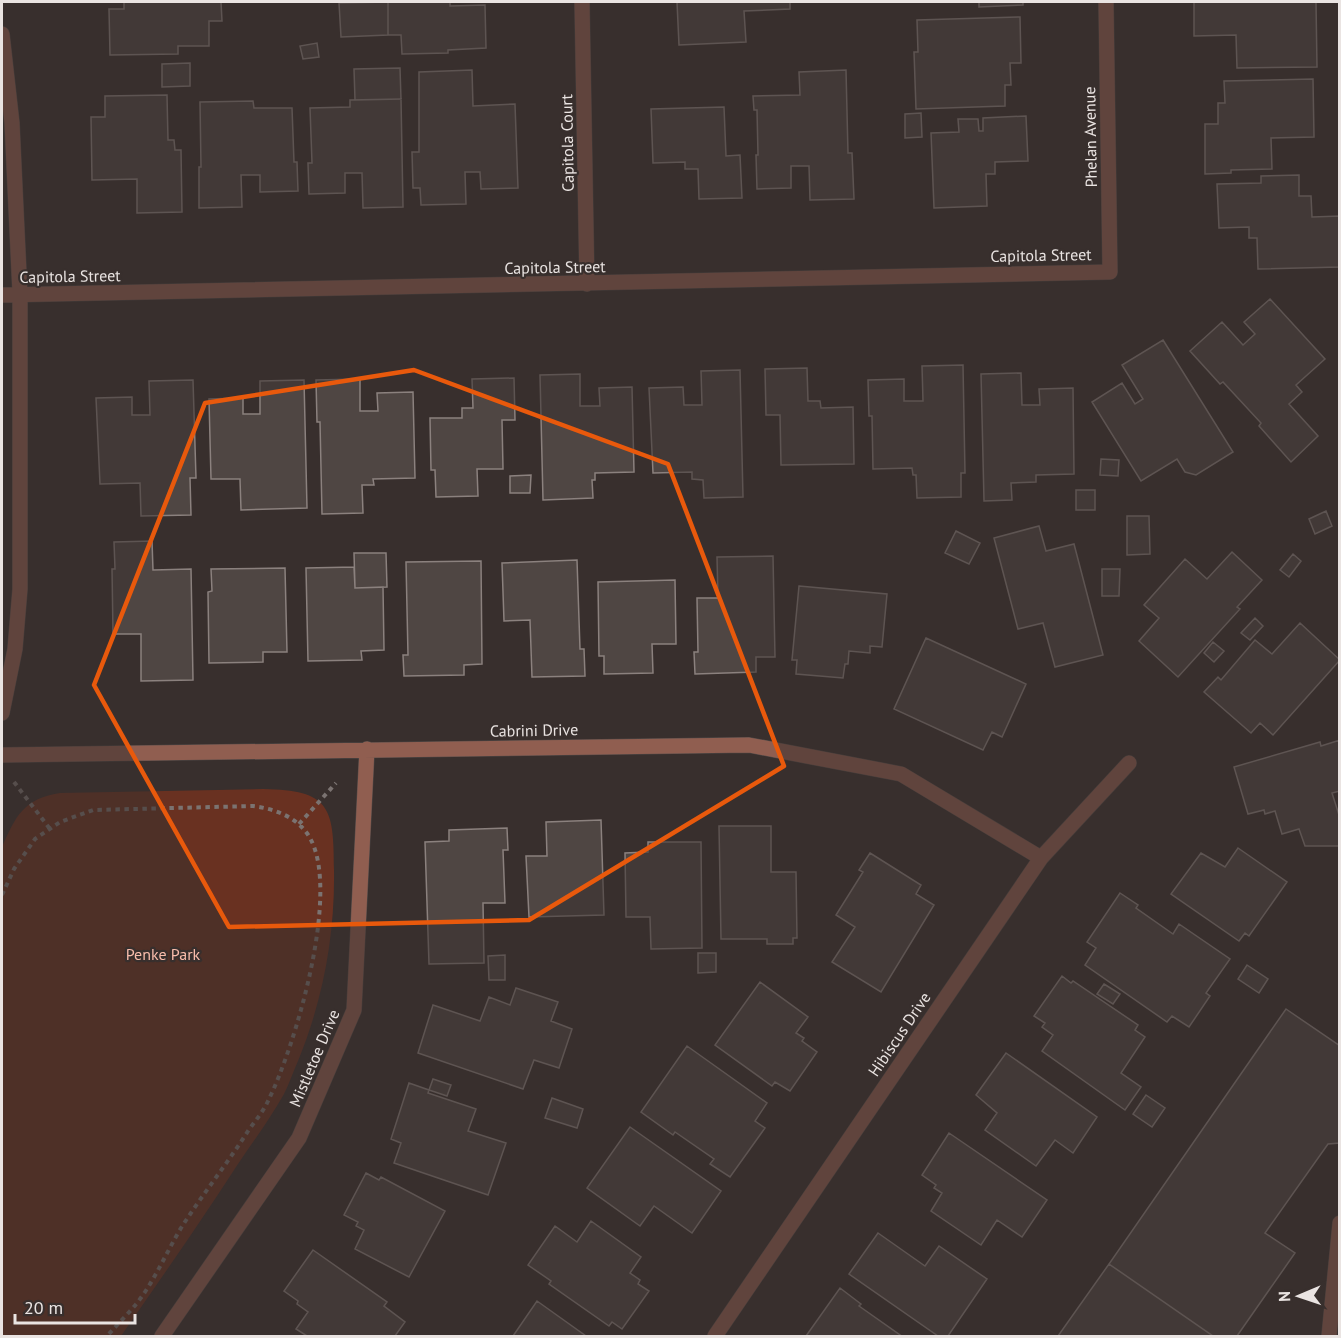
<svg xmlns="http://www.w3.org/2000/svg" width="1341" height="1338" font-family="'PT Sans',sans-serif">
  <rect width="100%" height="100%" fill="#382f2d"/>
  <!-- green -->
  <path fill="#693121" d="M263 789C330 790 334 807 334 870 335 936 323 1000 298 1061 293 1072 289 1084 284 1094 270 1119 252 1143 236 1167 199 1224 160 1280 121 1336H2V847C16 816 23 799 60 793Z"/>
  <!-- building -->
  <path fill="#4f4643" stroke="#8b817e" stroke-width="1.5" d="M124 2H221L222 21H209V46H178V54L110 55 109 9H124Z
    M388 2V35L341 37 339 3Z
    M388 2H450V6L485 5 486 48 448 50V53L402 54 401 35H388Z
    M677 2H790V9L744 11 746 42 679 45Z
    M979 2H1023V5L979 7Z
    M1194 2H1316L1317 67 1237 68 1236 35 1194 36Z
    M1020 17 1021 63H1010L1011 85H1005V106L916 109 914 52H918L917 20Z
    M317 43 319 57 303 59 300 46Z
    M190 63V86L162 87V64Z
    M400 68 401 99 355 100 354 69Z
    M472 70 473 106 515 104 518 188 481 189 480 172H465L466 204 421 205 420 188H413L412 152H419V72Z
    M846 70 848 153H852L854 199 810 200 809 166H791V188L757 189 756 155H758L757 110H754L753 96 800 95 799 72Z
    M1313 79 1314 137 1271 138 1272 169 1231 170V173L1205 174V124H1218V103H1225L1224 81Z
    M167 95 168 140H174L175 150H181L182 212 137 213V179L92 180 91 117H105V96Z
    M401 99 403 207 363 208 362 173H345V193L309 194 308 163H312L310 108 350 107V100Z
    M253 101 254 108H292L294 162H297L298 191 260 192V175H241L242 207 199 208V167H201L200 102Z
    M724 107 726 156 740 155 742 198 699 199 698 169H685V162L653 163 651 109Z
    M921 113 922 137 905 138V114Z
    M1026 116 1028 161 995 162V174H986L987 206 934 208 931 133 959 132 958 119H978L979 131H983V118Z
    M1299 175V196H1311L1312 217 1340 216V267L1258 269 1257 238H1249V227L1219 228 1217 184 1261 183V176Z
    M1270 299 1325 359 1296 385 1302 392 1289 404 1318 436 1291 462 1259 426 1261 423 1223 382 1220 384 1190 351 1222 322 1243 345 1255 334 1244 322Z
    M1163 340 1233 452 1196 475 1185 472 1177 459 1141 481 1092 402 1122 383 1135 404 1143 399 1122 365Z
    M963 365 965 473H961V497L917 498 916 475H913L912 468 873 469 872 416H869L868 380 904 379V401H923L922 366Z
    M807 368 808 401H820L821 408 853 407 854 464 781 465 780 415H766L765 369Z
    M740 370 743 497 704 498 703 480 692 479V472L653 473 649 388 683 387 684 405H702L701 371Z
    M1021 373 1022 405H1040L1039 389 1073 388 1074 474 1036 475V482L1011 483 1012 500 984 501 981 374Z
    M580 374V406H600L599 388 632 387 634 472 595 473V480H592L593 498 543 500 540 375Z
    M514 378 515 420H502L503 469H477L478 496 436 497 435 470H431L430 418H462V408H473L472 379Z
    M360 379V411H378L377 393 413 392 415 478 373 479 374 485H362L363 513 322 514 320 422H317L316 380Z
    M193 380 196 478H190L191 515 141 516 140 483 100 484 96 398 132 397V415H150L149 381Z
    M304 380 307 508 241 510 240 479H211L209 399 243 398V414H260V381Z
    M1101 459 1119 460 1118 476 1100 475Z
    M531 475 530 493H510V476Z
    M1076 490H1095V510H1076Z
    M1326 511 1332 526 1315 534 1309 519Z
    M1127 516H1149L1150 554 1127 555Z
    M1039 526 1046 551 1074 544 1103 655 1055 667 1043 623 1018 629 994 538Z
    M956 531 980 543 969 564 945 553Z
    M152 541 153 570 191 569 193 680 141 681V634H113L112 569H115L114 542Z
    M1232 552 1262 580 1237 607 1240 609 1178 677 1139 641 1159 618 1144 605 1185 559 1207 579Z
    M354 553H386L387 587 355 588Z
    M1293 554 1301 561 1289 577 1280 570Z
    M773 556 775 657H756V672L695 674 694 652H698L697 598H718L717 557Z
    M577 560 580 649H584L585 676 532 677 530 620 504 621 502 563Z
    M481 561 482 664 464 665V675L404 676 403 655H408L406 562Z
    M354 567 355 588 383 587 384 650 361 651 362 660 308 661 306 568Z
    M285 568 287 652H263V662L209 663 208 592 212 591 211 569Z
    M1102 569H1120L1119 596H1102Z
    M675 580 676 644H652L653 673 604 674V656H599L598 582Z
    M799 586 887 594 882 647 870 646V653L849 651 848 664H845L843 678 796 674 797 660H792Z
    M1255 618 1263 626 1250 640 1241 633Z
    M1300 623 1340 660 1273 735 1260 723 1251 733 1204 692 1218 677 1221 680 1255 640 1272 654Z
    M926 638 1026 684 1002 737 992 732 983 750 894 709Z
    M1213 642 1224 651 1214 662 1204 653Z
    M1340 740V791L1332 793 1340 818V846H1305L1299 829 1282 834 1275 811 1265 814 1264 810 1248 814 1234 767 1320 742 1321 746Z
    M601 820 604 915 529 917 526 856H547L546 822Z
    M719 826H771V872H796L797 938H793V944H767V939H721Z
    M507 828 508 850H503L505 903H483L484 963 429 964 425 842 449 841V830Z
    M648 842H701L702 948 651 949 650 917H626L625 853 648 852Z
    M1238 848 1287 882 1249 936 1245 933 1239 941 1171 894 1201 853 1225 867Z
    M870 853 921 885 916 894 934 905 881 992 832 962 855 927 836 915 863 872 859 870Z
    M1120 893 1138 905 1136 908 1173 934 1179 924 1230 959 1206 993 1210 996 1189 1027 1172 1016 1167 1022 1085 965 1096 948 1087 942Z
    M698 953H716V972L698 973Z
    M505 955V980H489L488 956Z
    M1247 965 1268 979 1259 993 1238 979Z
    M1062 976 1071 983 1073 981 1138 1025 1135 1030 1145 1037 1121 1073 1141 1087 1125 1110 1042 1051 1053 1035 1042 1027 1045 1023 1034 1016Z
    M760 982 808 1017 796 1033 804 1038 802 1041 817 1052 790 1091 775 1082 772 1086 715 1045Z
    M1104 984 1120 994 1113 1004 1097 994Z
    M516 988 558 1002 551 1021 572 1029 559 1068 534 1060 523 1089 418 1053 433 1005 480 1021 489 997 510 1005Z
    M1286 1009 1340 1046V1143L1328 1144 1265 1233 1295 1253 1237 1336H1213L1109 1264Z
    M687 1046 767 1103 755 1121 765 1128 730 1177 710 1164 714 1159 675 1132 673 1135 641 1112Z
    M1006 1053 1097 1117 1073 1153 1055 1140 1036 1166 985 1130 997 1113 976 1095Z
    M433 1079 451 1085 447 1096 429 1090Z
    M409 1083 429 1090 428 1093 476 1109 468 1131 506 1143 488 1195 394 1163 401 1143 391 1139Z
    M1146 1095 1165 1108 1152 1127 1133 1114Z
    M552 1098 583 1109 577 1128 545 1118Z
    M630 1127 721 1191 692 1233 654 1206 640 1226 587 1188Z
    M949 1133 1047 1200 1022 1237 997 1220 981 1245 931 1211 942 1193 934 1188 936 1185 922 1175Z
    M366 1173 379 1180 381 1177 445 1211 409 1277 355 1249 364 1230 356 1226 358 1222 344 1215Z
    M591 1221 641 1257 630 1273 640 1280 638 1284 649 1291 622 1329 612 1322 609 1326 549 1284 551 1281 528 1265 555 1226 577 1242Z
    M878 1233 925 1266 939 1246 987 1279 948 1336H938L849 1274Z
    M313 1250 387 1302 384 1306 405 1322 395 1336H307L296 1329 308 1312 297 1304 298 1301 284 1291Z
    M1109 1264 1213 1336H1058Z
    M840 1288 861 1304 859 1306 900 1335 898 1336H806Z
    M537 1301 586 1336H513Z"/>
  <g fill="none" stroke-linecap="round" stroke-linejoin="round">
    <!-- lane casing -->
    <g stroke="#544c4a" stroke-width="16">
      <path id="lane" d="M1329 1336 1340 1223"/>
    </g>
    <!-- street casing -->
    <g stroke="#544c4a" stroke-width="16">
      <path id="street" d="M582 2 587 284
        M2 34 12 123 20 294V589L15 649 2 713
        M2 295 1110 272 1106 2
        M2 755 749 745 901 774 1041 858
        M162 1336 299 1138 354 1010 367 749
        M715 1336 1041 858 1129 763"/>
    </g>
    <!-- path -->
    <path stroke="#7b7371" stroke-width="4" stroke-dasharray="4.5 4.5" stroke-linecap="butt" d="M14 782 50 829
      M299 824 336 783
      M2 895 14 869 35 839 60 822 93 810 253 806C275 809 298 817 310 838 341 893 295 1047 268 1101 263 1112 255 1121 248 1131 227 1164 202 1195 181 1228 166 1253 155 1280 137 1303 128 1314 117 1325 107 1336"/>
    <!-- lane -->
    <use href="#lane" stroke="#905e50" stroke-width="15"/>
    <!-- street -->
    <use href="#street" stroke="#905e50" stroke-width="15"/>
  </g>
  <!-- marked area -->
  <path d="M0 0H1341V1338H0ZM414 370 668 464 784 766 529 920 229 927 94 685 205 403Z" fill="#382f2d" fill-opacity=".55" fill-rule="evenodd"/>
  <path fill="none" stroke="#e8590c" stroke-width="4.5" stroke-linejoin="round" d="M414 370 668 464 784 766 529 920 229 927 94 685 205 403Z"/>
  <g text-anchor="middle" stroke-width="4.5" stroke-linejoin="round" paint-order="stroke">
    <!-- street labels -->
    <g font-size="16" fill="#eae4e2" stroke="#382f2d">
      <text transform="translate(1090 137) rotate(-91)" y="6">Phelan Avenue</text>
      <text transform="translate(567 143) rotate(-91)" y="6">Capitola Court</text>
      <text transform="translate(1041 255) rotate(-1)" y="6">Capitola Street</text>
      <text transform="translate(555 267) rotate(-1)" y="6">Capitola Street</text>
      <text transform="translate(70 276) rotate(-1)" y="6">Capitola Street</text>
      <text transform="translate(534 730) rotate(-1)" y="6">Cabrini Drive</text>
      <text transform="translate(899 1034) rotate(-56)" y="6">Hibiscus Drive</text>
      <text transform="translate(314 1058) rotate(-67)" y="6">Mistletoe Drive</text>
    </g>
    <!-- park labels -->
    <g font-size="16" fill="#f8bcab" stroke="#382f2d">
      <text x="163" y="960">Penke Park</text>
    </g>
  </g>
  <!-- border -->
  <rect width="1341" height="1338" fill="none" stroke="#eae4e2" stroke-width="6"/>
  <!-- north arrow -->
  <g transform="translate(1299 1296) rotate(268)" stroke="#382f2d" stroke-width="4.5" paint-order="stroke">
  <path d="M0-4.5L10 22L0 15L-10 22Z" fill="#eae4e2"/>
  <text y="-9" font-size="16" font-weight="bold" text-anchor="middle" fill="#eae4e2">N</text>
  </g>
  <!-- scale -->
  <path d="M15 1314v9h120v-9" fill="none" stroke="#eae4e2" stroke-width="3"/>
  <text x="24" y="1314" font-size="18" fill="#eae4e2" stroke="#382f2d" stroke-width="4.5" paint-order="stroke">20 m</text>
</svg>
